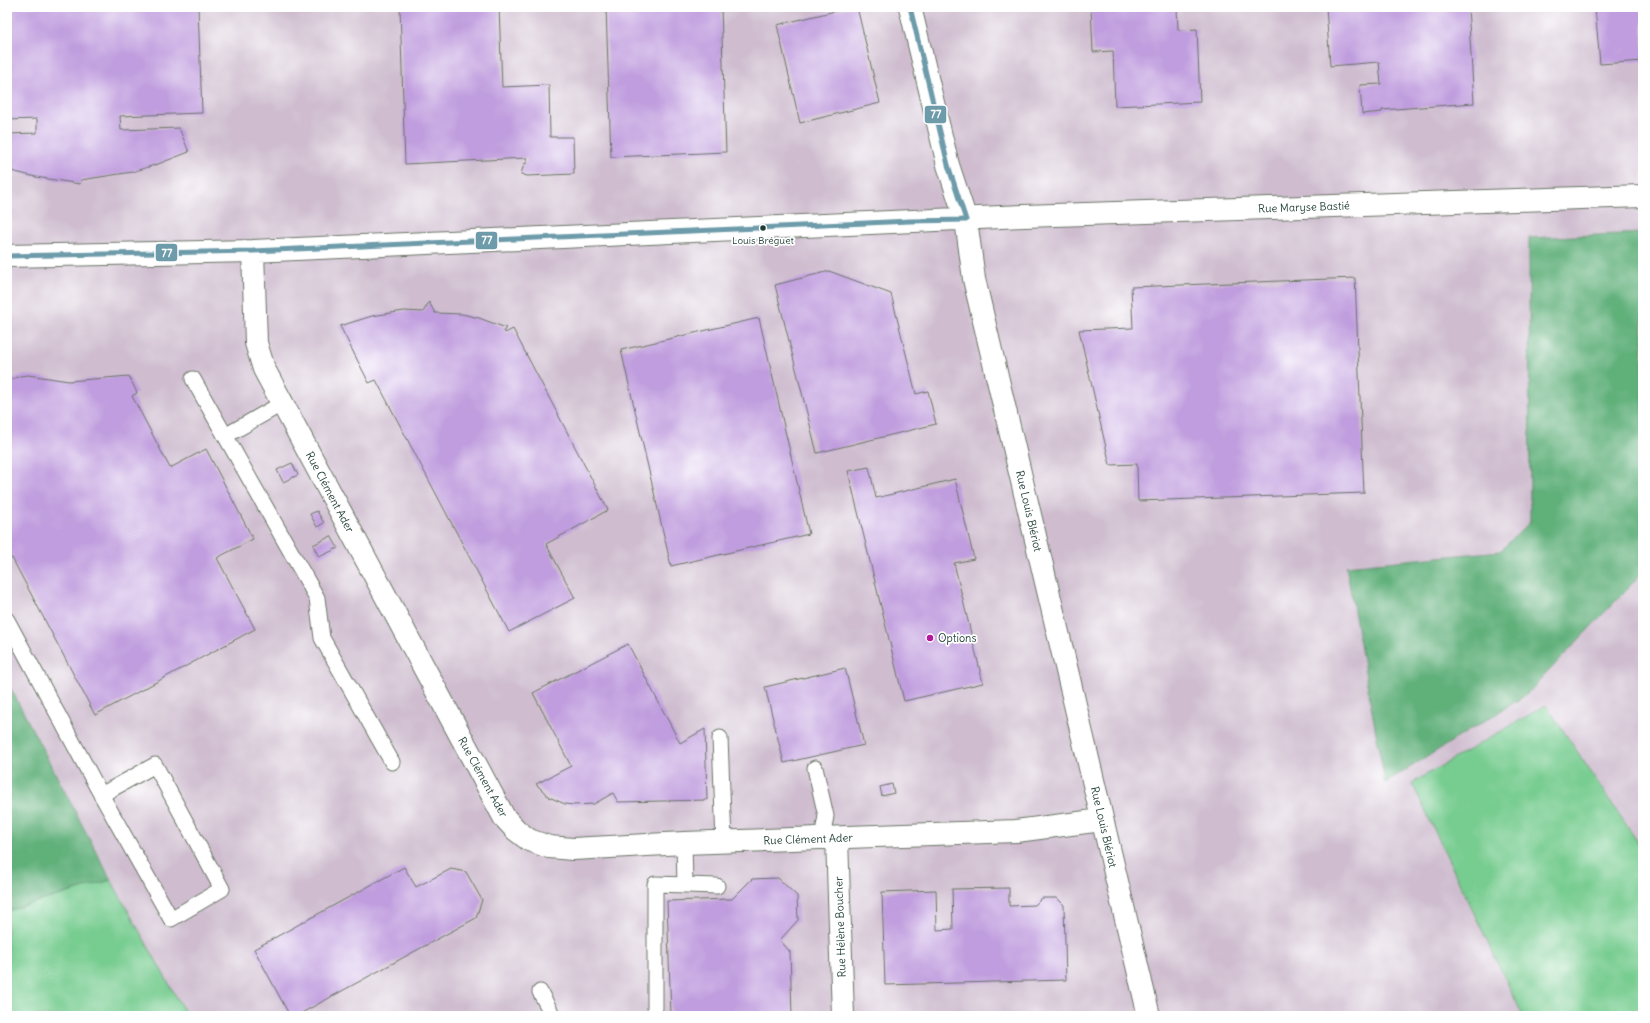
<svg xmlns="http://www.w3.org/2000/svg" width="1650" height="1023" font-family="Delius,sans-serif">
  <rect width="100%" height="100%" fill="#fff"/>
  <filter id="ink" filterUnits="userSpaceOnUse"><feTurbulence type="fractalNoise" baseFrequency=".025" numOctaves="2"/><feDisplacementMap in="SourceGraphic" scale="8" xChannelSelector="R" yChannelSelector="G"/><feConvolveMatrix kernelMatrix="1 2 1 2 8 2 1 2 1" color-interpolation-filters="sRGB"/></filter>
  <filter id="wash" filterUnits="userSpaceOnUse"><feTurbulence type="fractalNoise" baseFrequency=".012" numOctaves="4" result="noise"/><feDisplacementMap in="SourceGraphic" scale="16" xChannelSelector="R" yChannelSelector="G"/><feGaussianBlur stdDeviation="0.9" result="paint"/><feColorMatrix in="noise" values="0 0 0 0 0 0 0 0 0 0 0 0 0 0 0 0 0 1.4 0 .05"/><feComposite in="paint" operator="in"/></filter>
  <g filter="url(#wash)">
    <rect width="100%" height="100%" fill="#f5ddc2"/>
    <!-- industrial -->
    <path fill="#cfbdcf" d="M7 7H1643V850L1546 705 1412 783 1523 1016H187L111 880 7 681Z"/>
    <!-- green -->
    <path fill="#77cc90" stroke="#4b8462" d="M1546 705 1643 850V1016H1523L1412 783Z
      M111 880 187 1016H7V911Z"/>
    <!-- forest -->
    <path fill="#61b07a" stroke="#407657" d="M1643 233V572L1526 695 1385 783 1346 566 1500 551 1530 522 1529 238Z
      M7 681 111 880 7 911Z"/>
    <g id="blocks">
      <!-- building -->
      <path fill="#c09dde" d="M7 7H198L202 113 120 116 121 130 179 128 189 152 158 164 132 172 81 180 80 184 36 177 7 170V134L37 133V119L7 120Z
        M400 7H499L502 87 549 85 550 137H573L574 174 527 176 521 174 524 164 527 163V158L405 164Z
        M606 7H721L726 152 611 157Z
        M852 7H857L880 103 800 123 777 25Z
        M1091 7H1177L1178 30 1197 29 1200 102 1115 106 1113 51 1093 52Z
        M1326 7H1468L1474 103 1382 110V112L1362 114 1360 85 1381 84 1379 62 1330 66Z
        M1595 7H1643V61L1600 64Z
        M829 271 891 294 916 394 928 391 936 424 817 453 775 285Z
        M1355 278 1364 493 1138 501 1137 464 1110 465 1079 330 1133 328 1131 287Z
        M429 302 435 313 462 314 479 318 506 328 504 330 505 333 513 329 608 510 546 544 575 598 509 632 376 380 369 383 340 326 372 316 391 313 404 311 423 312Z
        M759 318 809 534 671 566 621 350Z
        M28 375 69 381 129 376 137 393 132 396 170 468 206 449 253 539 217 558 255 629 95 715 12 558 7 560V381L20 376Z
        M292 463 298 475 283 482 277 470Z
        M869 467 876 498 955 479 974 559 954 563 983 683 904 701 848 471Z
        M317 511 324 523 317 527 310 514Z
        M331 536 338 548 319 557 313 545Z
        M628 644 680 743 705 729 707 800 618 802 613 793 594 804 574 805 565 804 549 797 536 784 571 766 533 693Z
        M845 668 864 745 784 763 765 687Z
        M892 784 894 793 882 796 880 787Z
        M404 867 416 887 451 869 466 872 482 900 476 918 296 1016H290L254 949Z
        M778 878 797 896 798 920 780 940 790 952 792 1016H671L667 901 732 899 752 879Z
        M1009 888V906L1035 905 1042 898H1057L1064 905 1066 980 885 985 882 892 936 890 937 930 953 929 952 889Z"/>
    </g>
  </g>
  <g filter="url(#ink)">
    <use href="#blocks" fill-opacity="0" stroke="#6a7566" stroke-width="1"/>
    <g fill="none" stroke-linecap="round" stroke-linejoin="round">
      <!-- service casing -->
      <g stroke="#6a7566" stroke-width="17">
        <path id="service" d="M193 379 317 598 322 638 392 762
          M225 436 283 403
          M7 620 98 789 171 919 222 889 155 765 101 795
          M720 738 724 842
          M815 768 826 816 822 838
          M684 843 685 885
          M540 992 553 1016
          M655 1008V884L717 886"/>
      </g>
      <!-- minor casing -->
      <g stroke="#6a7566" stroke-width="24">
        <path id="minor" d="M910 7 948 165 966 220 974 279 1149 1016
          M253 251 256 343 264 369 504 817 516 830 529 840 549 847 573 849 684 843 1016 831 1102 820
          M7 256 253 251 1024 216 1643 196
          M837 838 843 1016"/>
      </g>
      <!-- service -->
      <use href="#service" stroke="#fff" stroke-width="15"/>
      <!-- minor -->
      <use href="#minor" stroke="#fff" stroke-width="22"/>
      <!-- bus-1 casing -->
      <g stroke="#fff" stroke-width="8">
        <path id="bus-1" d="M910 7 948 165 966 220
          M7 256 253 251 910 221 966 220"/>
      </g>
      <!-- bus-1 -->
      <use href="#bus-1" stroke="#6d9baa" stroke-width="5"/>
    </g>
  </g>
  <!-- markers -->
  <circle fill="#1f3d34" stroke="#fff" stroke-width="1.5" cx="763" cy="228" r="3.5"/>
  <circle fill="#b5179e" stroke="#fff" stroke-width="1.5" cx="930" cy="638" r="4"/>
  <g text-anchor="middle" stroke-width="3.5" stroke-linejoin="round" paint-order="stroke">
    <!-- bus labels -->
    <g font-size="10" fill="#1f3d34" stroke="#fff">
      <text x="763" y="244">Louis Bréguet</text>
    </g>
    <!-- street labels -->
    <g font-size="11" fill="#1f3d34" stroke="#fff">
      <text transform="translate(1304 207) rotate(-2)" y="4">Rue Maryse Bastié</text>
      <text transform="translate(330 492) rotate(62)" y="4">Rue Clément Ader</text>
      <text transform="translate(1029 511) rotate(77)" y="4">Rue Louis Blériot</text>
      <text transform="translate(483 777) rotate(61)" y="4">Rue Clément Ader</text>
      <text transform="translate(1104 827) rotate(77)" y="4">Rue Louis Blériot</text>
      <text transform="translate(808 839) rotate(-2)" y="4">Rue Clément Ader</text>
      <text transform="translate(840 927) rotate(-92)" y="4">Rue Hélène Boucher</text>
    </g>
    <!-- poi labels -->
    <g font-size="11" fill="#1f3d34" stroke="#fff" text-anchor="start">
      <text x="938" y="642">Options</text>
    </g>
  </g>
  <g stroke="#fff" stroke-width="1.5">
    <rect x="924" y="105" width="23" height="19" rx="4" fill="#6d9baa"/>
    <rect x="475" y="231" width="23" height="19" rx="4" fill="#6d9baa"/>
    <rect x="155" y="243" width="23" height="19" rx="4" fill="#6d9baa"/>
  </g>
  <g font-size="11" text-anchor="middle" font-weight="bold" fill="#fff">
    <text x="936" y="118">77</text>
    <text x="487" y="244">77</text>
    <text x="167" y="257">77</text>
  </g>
  <!-- margin -->
  <rect width="1650" height="1023" fill="none" stroke="#fff" stroke-width="24"/>
</svg>
